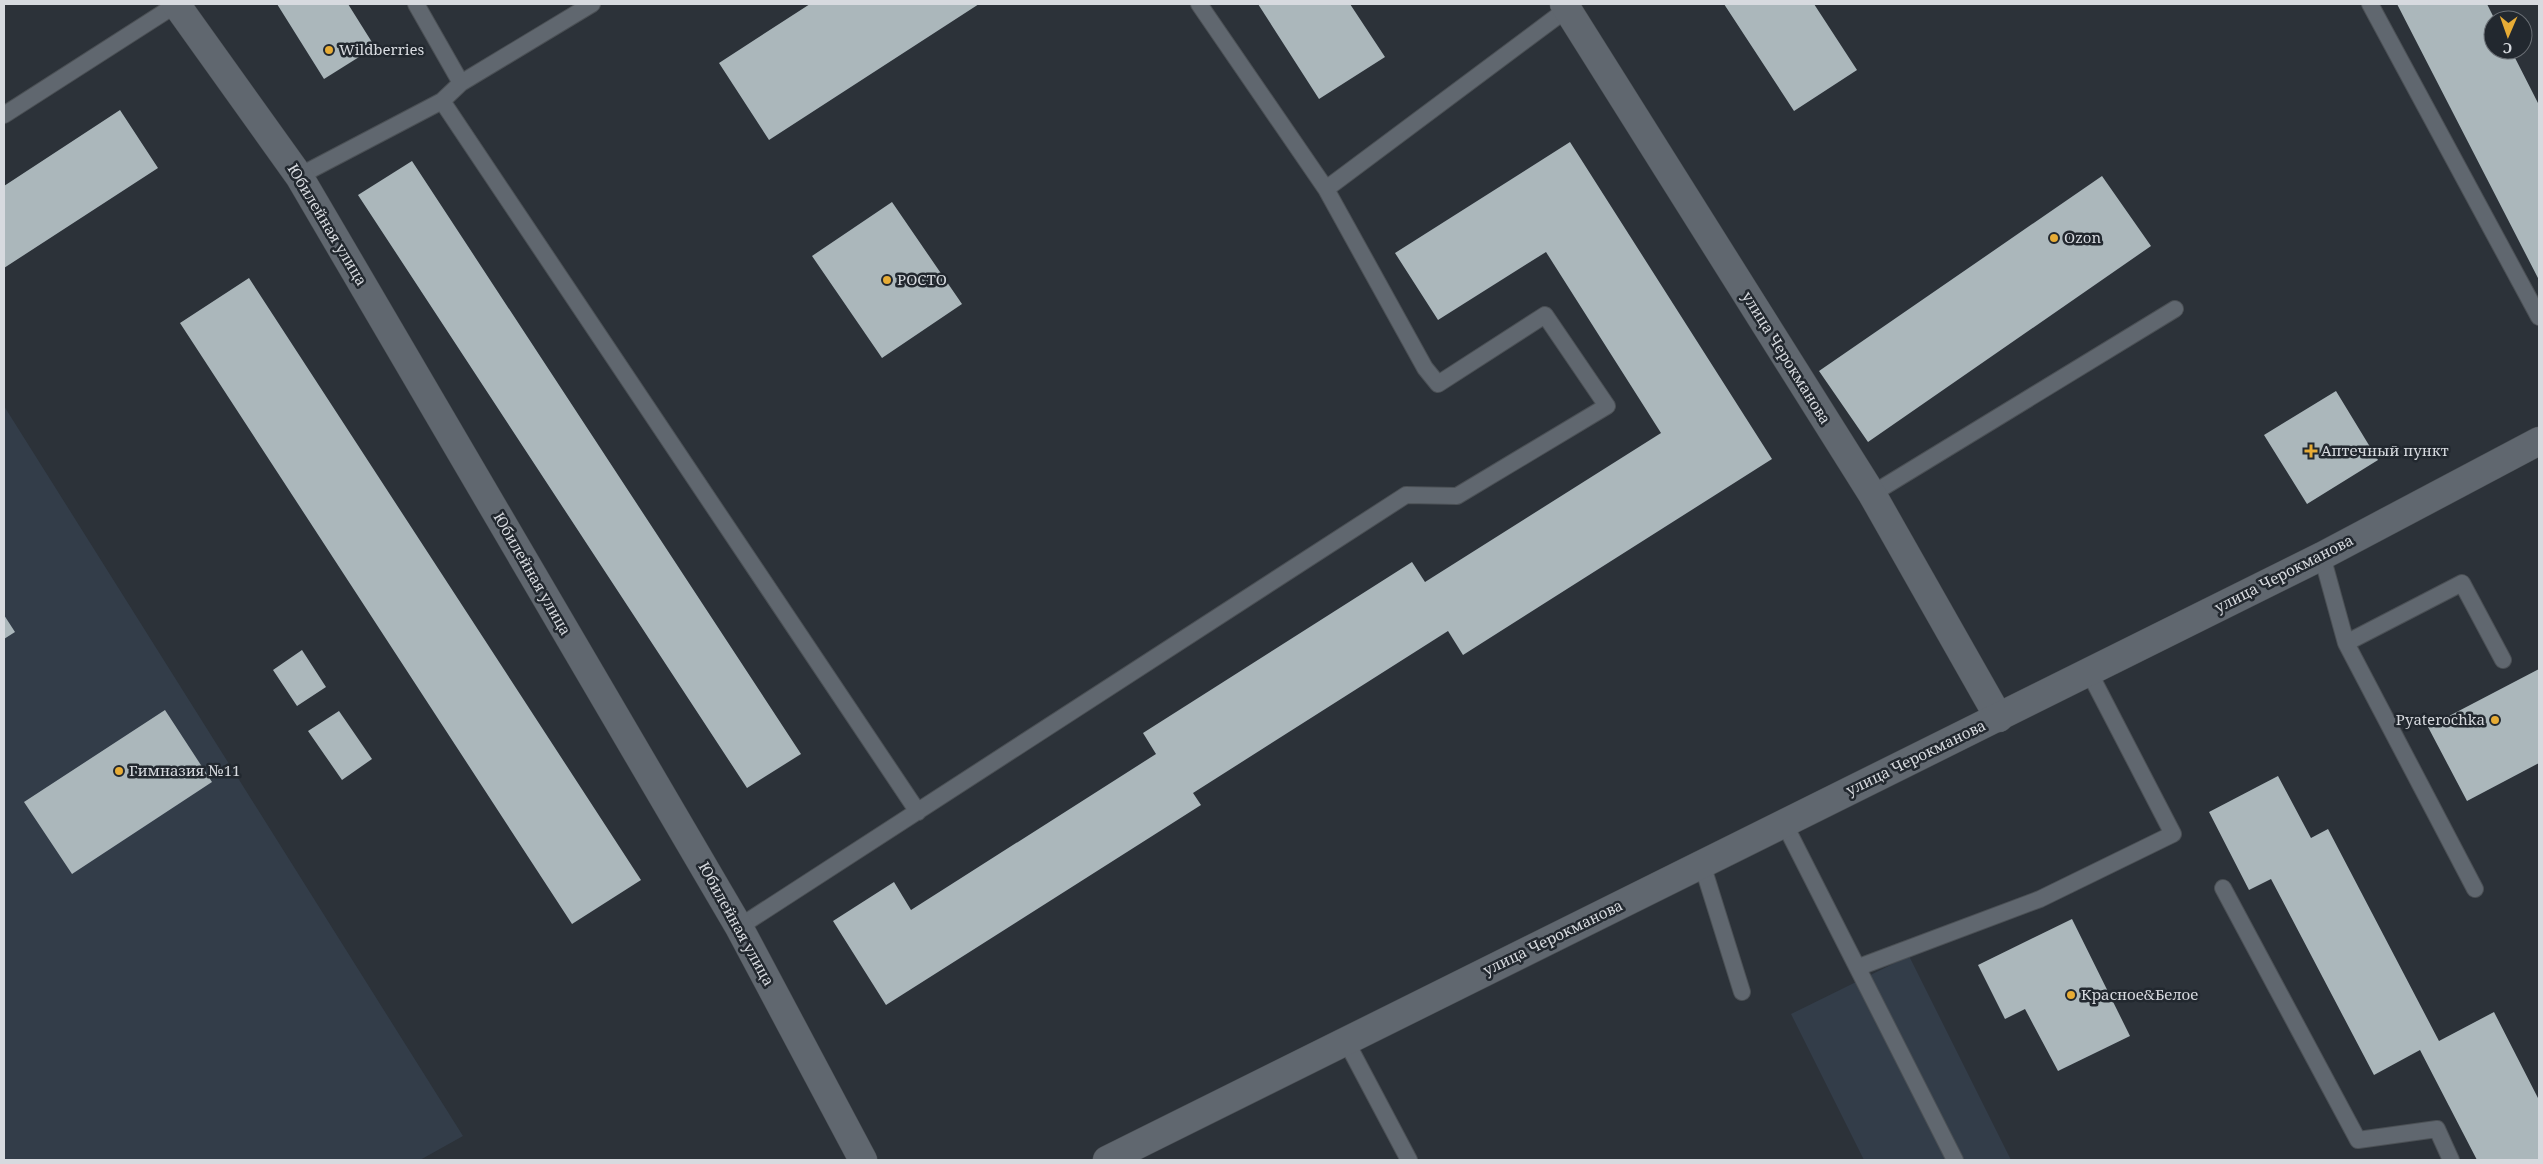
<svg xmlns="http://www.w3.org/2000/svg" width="2543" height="1164" font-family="'Noto Serif',serif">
  <rect width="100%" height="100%" fill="#2c3239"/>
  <!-- built -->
  <path fill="#333d49" d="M4 406 463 1136 420 1160H4Z
    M1909 956 2011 1160H1864L1791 1014Z"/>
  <!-- building -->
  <path fill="#abb7bb" d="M277 4H348L375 47 324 79Z
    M810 4H979L769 140 719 63Z
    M1258 4H1350L1385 57 1319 99Z
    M1724 4H1814L1857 70 1794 111Z
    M2397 4H2487L2495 20H2493V50H2511L2539 105V280Z
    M120 110 158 168 4 268V186Z
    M1570 142 1772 459 1463 655 1448 631 1193 793 1201 805 886 1005 833 921 894 882 911 910 1156 754 1143 733 1412 562 1425 582 1661 433 1546 252 1438 320 1395 253Z
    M412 161 801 754 747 788 358 195Z
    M2102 176 2151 246 1868 442 1819 371Z
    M892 202 962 304 882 358 812 256Z
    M249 278 641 880 572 924 180 323Z
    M2336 391 2378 460 2307 504 2264 435Z
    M4 615 15 632 4 639Z
    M302 650 326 687 297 706 273 670Z
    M2539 669V763L2467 801 2428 727Z
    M165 710 212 782 72 874 24 802Z
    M339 711 372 759 342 780 308 731Z
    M2278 776 2311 838 2328 829 2439 1041 2494 1012 2539 1100V1160H2477L2420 1050 2374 1075 2271 879 2249 890 2209 812Z
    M2072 919 2130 1036 2058 1071 2025 1009 2005 1019 1978 965Z"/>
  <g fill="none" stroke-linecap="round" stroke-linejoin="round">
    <!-- lane casing -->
    <g stroke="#4b5055" stroke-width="18">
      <path id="lane" d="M416 4 461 83
        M1199 4 1326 189 1567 9
        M2370 4 2539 317
        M442 101 918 812
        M4 115 177 4
        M299 176 442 101 461 83 592 4
        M1872 494 2175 309
        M2322 556 2346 643
        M1784 823 1955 1160
        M1702 864 1742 992
        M2223 888 2358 1140 2437 1129 2451 1160
        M2475 889 2346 643 2462 583 2503 660
        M739 927 1406 495 1457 496 1607 406 1545 315 1438 384 1425 368 1326 189
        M1859 967 2040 899 2173 834 2089 672
        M1346 1041 1409 1160"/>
    </g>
    <!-- street casing -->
    <g stroke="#4b5055" stroke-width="29">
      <path id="street" d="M1564 4 1872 494 1999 718"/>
    </g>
    <!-- secondary casing -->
    <g stroke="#4b5055" stroke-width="29">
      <path id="secondary" d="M176 4 299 176 739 927 863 1160
        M1107 1160 2322 556 2539 441"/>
    </g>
    <!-- lane -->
    <use href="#lane" stroke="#60676f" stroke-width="16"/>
    <!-- street -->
    <use href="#street" stroke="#60676f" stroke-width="28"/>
    <!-- secondary -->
    <use href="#secondary" stroke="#60676f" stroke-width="28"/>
  </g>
  <!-- markers -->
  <g fill="#e7ac36" stroke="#22282f" stroke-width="2">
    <circle cx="329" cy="50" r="5"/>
    <circle cx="2054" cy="238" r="5"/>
    <circle cx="887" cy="280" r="5"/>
    <path d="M2308.5 443.5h5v5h5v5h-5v5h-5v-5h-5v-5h5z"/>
    <circle cx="2495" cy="720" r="5"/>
    <circle cx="119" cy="771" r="5"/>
    <circle cx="2071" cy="995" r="5"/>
  </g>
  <g text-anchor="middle" stroke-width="5" stroke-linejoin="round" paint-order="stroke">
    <!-- poi labels -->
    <g font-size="15" fill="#d7dadf" stroke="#22282f" text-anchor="start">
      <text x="339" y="55">Wildberries</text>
      <text x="2064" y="243">Ozon</text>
      <text x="897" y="285">РОСТО</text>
      <text x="2321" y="456">Аптечный пункт</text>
      <text x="2485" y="725" text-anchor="end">Pyaterochka</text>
      <text x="129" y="776">Гимназия №11</text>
      <text x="2081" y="1000">Красное&amp;Белое</text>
    </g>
    <!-- street labels -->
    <g font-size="15" fill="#d7dadf" stroke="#22282f">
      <text transform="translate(327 225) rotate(59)" y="5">Юбилейная улица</text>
      <text transform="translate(1786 358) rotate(58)" y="5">улица Черокманова</text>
      <text transform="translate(532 574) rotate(60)" y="5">Юбилейная улица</text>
      <text transform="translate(2284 574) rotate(-27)" y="5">улица Черокманова</text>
      <text transform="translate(1916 758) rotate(-26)" y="5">улица Черокманова</text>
      <text transform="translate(736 924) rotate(61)" y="5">Юбилейная улица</text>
      <text transform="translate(1553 938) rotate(-26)" y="5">улица Черокманова</text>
    </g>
  </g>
  <!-- border -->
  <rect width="2543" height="1164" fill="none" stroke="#d7dadf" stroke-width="10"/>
  <!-- north arrow -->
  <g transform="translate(2508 35) rotate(182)"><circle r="24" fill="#22282f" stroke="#6a6f75"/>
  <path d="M0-4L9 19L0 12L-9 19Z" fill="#e7ac36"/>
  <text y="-8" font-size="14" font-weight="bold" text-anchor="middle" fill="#d7dadf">С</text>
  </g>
</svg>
